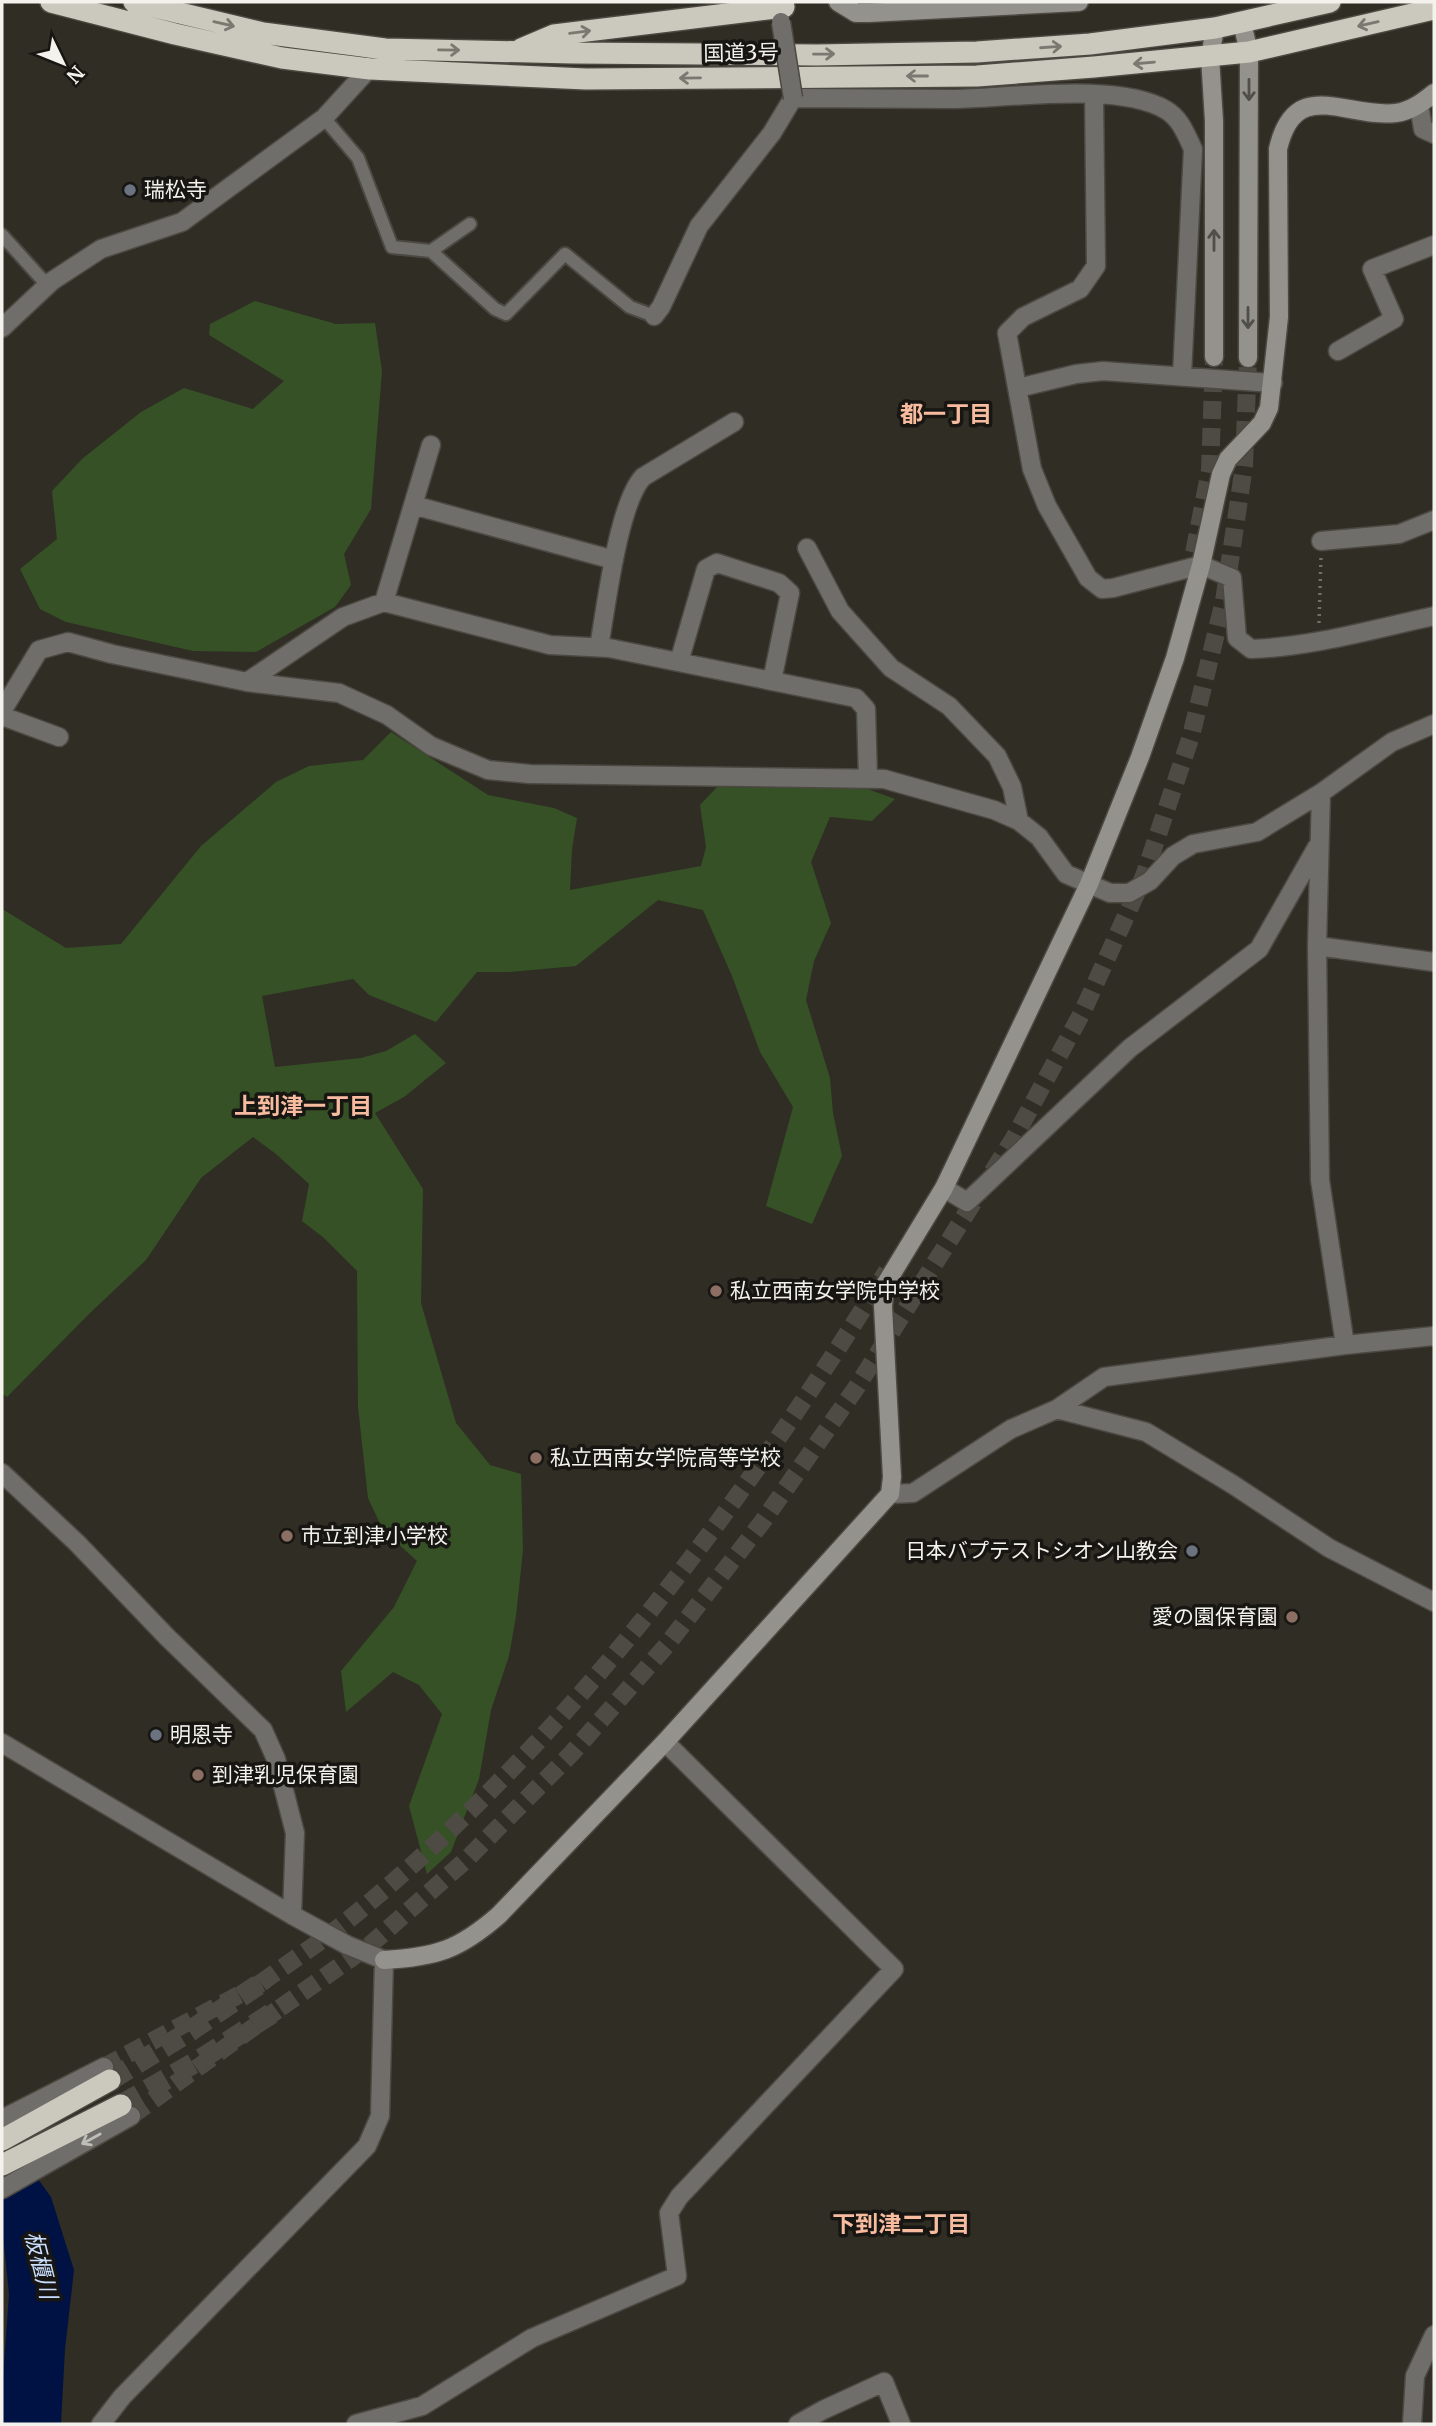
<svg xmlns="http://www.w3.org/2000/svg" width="1436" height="2426" font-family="Merriweather,'Noto Sans JP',serif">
  <rect width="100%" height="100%" fill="#302d25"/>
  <!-- green -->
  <path fill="#355125" d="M255 301 336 324 375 323 382 371 371 509 344 554 351 585 335 607 256 652 193 651 66 622 40 609 20 569 57 539 52 491 82 459 141 412 184 388 253 409 284 381 209 335 210 324Z
    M391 732 488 795 554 808 577 818 572 849 570 890 701 866 706 847 700 805 717 787 865 788 895 799 872 821 830 817 811 862 831 923 814 961 806 1000 830 1078 833 1113 842 1156 812 1224 766 1206 793 1107 760 1052 732 976 703 910 658 900 576 966 510 972H477L436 1022 369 995 353 979 262 996 275 1067 361 1058 386 1051 415 1034 446 1063 404 1097 375 1113 423 1189 421 1303 456 1423 490 1465 521 1474 523 1550 516 1616 509 1656 491 1710 479 1779 451 1852 427 1874 409 1806 442 1714 419 1685 393 1672 346 1712 341 1671 394 1607 417 1561 383 1530 368 1498 358 1407 357 1271 324 1238 302 1221 309 1184 276 1154 253 1137 201 1178 146 1260 89 1314 7 1397 2 1393V909L66 948 121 944 201 846 276 782 309 766 363 760Z"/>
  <!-- water -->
  <path fill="#001243" d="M2 2129 51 2197 74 2270 65 2349 61 2424H2V2392L9 2294 2 2226Z"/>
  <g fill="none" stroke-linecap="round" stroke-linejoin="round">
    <!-- street-tunnel -->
    <path stroke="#4d4b43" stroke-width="18" stroke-dasharray="18 9" stroke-linecap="butt" d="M104 2067 261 1983
      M131 2116 280 2008"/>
    <!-- secondary-tunnel -->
    <path stroke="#4d4b43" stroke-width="18" stroke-dasharray="18 9" stroke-linecap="butt" d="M1189 579 1210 470 1214 357
      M261 1983C289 1962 320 1943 347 1921 569 1740 737 1512 887 1271
      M280 2008 370 1945 467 1859 572 1753 666 1646 763 1521 856 1388 1014 1138 1083 1011 1144 876 1191 736 1224 601 1244 466 1248 358"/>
    <!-- highway-tunnel -->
    <path stroke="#4d4b43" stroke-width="21" stroke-dasharray="21 10" stroke-linecap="butt" d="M110 2080 187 2033 261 1983
      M121 2105 201 2059 280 2008"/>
    <!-- lane casing -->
    <g stroke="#4b4941" stroke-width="16">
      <path id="lane" d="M324 118 358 158 392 247 431 251 470 224
        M2 235 48 286
        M431 251 495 309 506 314 565 254 630 307 654 316"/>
    </g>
    <!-- street casing -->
    <g stroke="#4b4941" stroke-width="21">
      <path id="street" d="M1094 94 1096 266 1080 289 1023 317 1007 333 1032 469 1047 506 1088 578 1102 589 1113 588 1201 565 1232 578 1237 638 1251 649C1312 647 1374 629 1434 616
        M1419 105 1423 129 1434 134
        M654 316 661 307 699 226 772 133 793 98C847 98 900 99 954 99 1009 98 1119 82 1166 110 1180 118 1186 134 1193 149L1182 376
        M2 328 52 281 101 249 182 222 324 118 376 61
        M1338 351 1394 319 1372 269 1434 245
        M1018 388 1076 374 1103 371 1273 383
        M413 505 614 560
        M1321 541 1399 534 1434 520
        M807 548 840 611 891 668 949 706 997 756 1012 787 1019 821
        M384 602 431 445
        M599 647C606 608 618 504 643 477L734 422
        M679 662 706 569 717 563 779 583 790 593 772 681
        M247 682 343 617 384 602 550 645 609 648 856 698 866 709 868 779
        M2 711 39 650 68 642 112 654 247 682 339 693 387 715 431 746 488 770 530 774 884 779 994 810 1019 821 1039 837 1066 874 1110 893H1129L1150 881 1173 856 1193 844 1257 832 1321 793 1392 742 1434 724
        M2 716 59 737
        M1321 793 1317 946 1320 1180 1345 1345
        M1317 946 1434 962
        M944 1188 967 1202 1130 1048 1259 949 1317 847
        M1057 1409 1146 1432 1232 1484 1329 1548 1434 1602
        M2 1473 77 1543 167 1637 263 1730 276 1759 295 1833 292 1915
        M890 1494 913 1493 1011 1429 1057 1409 1104 1377 1345 1345 1434 1336
        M2 1743 292 1915 347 1945 384 1960 380 2116 367 2146 122 2397 101 2424
        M2 2119 104 2067
        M2 2189 131 2116
        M356 2424 422 2406 532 2338 677 2276 669 2213 679 2197 894 1969 665 1742
        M798 2424 823 2410 884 2382 901 2424
        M1412 2424 1415 2376 1434 2335"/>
    </g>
    <!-- secondary casing -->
    <g stroke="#4b4941" stroke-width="21">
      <path id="secondary" d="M838 2 856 13H869L1079 2
        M1242 23 1249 52 1248 358
        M1214 357V121L1210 57 1215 28
        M384 1960C436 1957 459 1950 499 1915L665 1742 890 1494 892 1477 883 1306 885 1285 944 1188 1089 884 1140 757 1175 658 1201 565 1221 474 1228 459 1262 423 1269 408 1279 317 1278 149C1295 75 1346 119 1396 113 1411 111 1423 102 1434 93"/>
    </g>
    <!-- highway casing -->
    <g stroke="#4b4941" stroke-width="24">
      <path id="highway" d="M51 2 175 34 282 58 370 69 586 79 977 76 1094 67 1249 52 1434 9
        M134 2 263 33 385 49 573 53 817 55 977 52 1090 44 1215 28 1330 2
        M521 49 554 35 784 7
        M2 2140 110 2080
        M2 2165 121 2105"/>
    </g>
    <!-- path -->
    <path stroke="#716f67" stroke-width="3.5" stroke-dasharray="2 5" stroke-linecap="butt" d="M1319 623 1321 557"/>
    <!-- lane -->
    <use href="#lane" stroke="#6f6e6a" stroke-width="12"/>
    <!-- street -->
    <use href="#street" stroke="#6f6e6a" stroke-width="18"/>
    <!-- secondary -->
    <use href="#secondary" stroke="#94928c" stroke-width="18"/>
    <!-- highway -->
    <use href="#highway" stroke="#cbc8bd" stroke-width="21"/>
    <!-- street-bridge casing -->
    <g stroke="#4b4941" stroke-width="21" stroke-linecap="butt">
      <path id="street-bridge" d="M781 22 793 98"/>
    </g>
    <!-- street-bridge -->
    <use href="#street-bridge" stroke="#6f6e6a" stroke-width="18"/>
  </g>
  <!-- one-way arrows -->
  <defs><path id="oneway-shaft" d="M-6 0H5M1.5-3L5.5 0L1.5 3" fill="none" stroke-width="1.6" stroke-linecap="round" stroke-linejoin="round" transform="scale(1.75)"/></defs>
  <g stroke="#7a7870">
    <use href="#oneway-shaft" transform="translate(224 24) rotate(13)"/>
    <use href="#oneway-shaft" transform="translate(1368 24) rotate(167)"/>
    <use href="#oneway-shaft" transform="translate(580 32) rotate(-7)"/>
    <use href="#oneway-shaft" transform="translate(1051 47) rotate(-4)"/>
    <use href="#oneway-shaft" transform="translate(449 50) rotate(1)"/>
    <use href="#oneway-shaft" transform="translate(824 54) rotate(-1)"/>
    <use href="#oneway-shaft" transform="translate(1144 63) rotate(175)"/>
    <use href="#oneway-shaft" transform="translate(917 76) rotate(180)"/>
    <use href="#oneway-shaft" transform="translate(690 78) rotate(179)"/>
  </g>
  <g stroke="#4f4e49">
    <use href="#oneway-shaft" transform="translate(1249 90) rotate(90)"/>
    <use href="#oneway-shaft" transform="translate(1214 240) rotate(-90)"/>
    <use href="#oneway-shaft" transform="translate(1248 318) rotate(90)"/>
  </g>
  <use stroke="#bfbdb8" href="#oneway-shaft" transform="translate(91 2139) rotate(151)"/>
  <!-- markers -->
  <g fill="#6b7280" stroke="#171612" stroke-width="2.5">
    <circle cx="130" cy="190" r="7"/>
    <circle cx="1192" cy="1551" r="7"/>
    <circle cx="156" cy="1735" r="7"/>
  </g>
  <g fill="#8d6e63" stroke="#171612" stroke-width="2.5">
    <circle cx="716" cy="1291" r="7"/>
    <circle cx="536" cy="1458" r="7"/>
    <circle cx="287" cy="1536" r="7"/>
    <circle cx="1292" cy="1617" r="7"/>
    <circle cx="198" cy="1775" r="7"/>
  </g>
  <g text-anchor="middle" stroke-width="7" stroke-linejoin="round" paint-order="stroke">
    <!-- street labels -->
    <g font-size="21" fill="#f4f2ec" stroke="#171612">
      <text transform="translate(741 53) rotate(-1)" y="7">国道3号</text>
    </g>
    <!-- poi labels -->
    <g font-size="21" fill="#f4f2ec" stroke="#171612" text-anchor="start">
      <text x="144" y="197">瑞松寺</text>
      <text x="730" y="1298">私立西南女学院中学校</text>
      <text x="550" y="1465">私立西南女学院高等学校</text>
      <text x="301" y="1543">市立到津小学校</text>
      <text x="1178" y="1558" text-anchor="end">日本バプテストシオン山教会</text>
      <text x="1278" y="1624" text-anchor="end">愛の園保育園</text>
      <text x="170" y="1742">明恩寺</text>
      <text x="212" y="1782">到津乳児保育園</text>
    </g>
    <!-- neighbourhood labels -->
    <g font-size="23" font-weight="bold" fill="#f7bb9f" stroke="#171612">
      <text x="946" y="422">都一丁目</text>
      <text x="303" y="1114">上到津一丁目</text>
      <text x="901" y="2232">下到津二丁目</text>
    </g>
    <!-- water labels -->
    <g font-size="23" font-style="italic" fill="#c9deff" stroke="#171612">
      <text transform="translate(41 2265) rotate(76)" y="8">板櫃川</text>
    </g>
  </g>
  <!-- border -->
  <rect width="1436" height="2426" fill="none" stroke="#f4f2ec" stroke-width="7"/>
  <!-- north arrow -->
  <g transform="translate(63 63) rotate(133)" stroke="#171612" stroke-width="5" paint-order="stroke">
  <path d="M0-5L12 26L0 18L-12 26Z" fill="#f4f2ec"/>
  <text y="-10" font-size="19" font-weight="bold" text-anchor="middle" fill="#f4f2ec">N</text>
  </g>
</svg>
